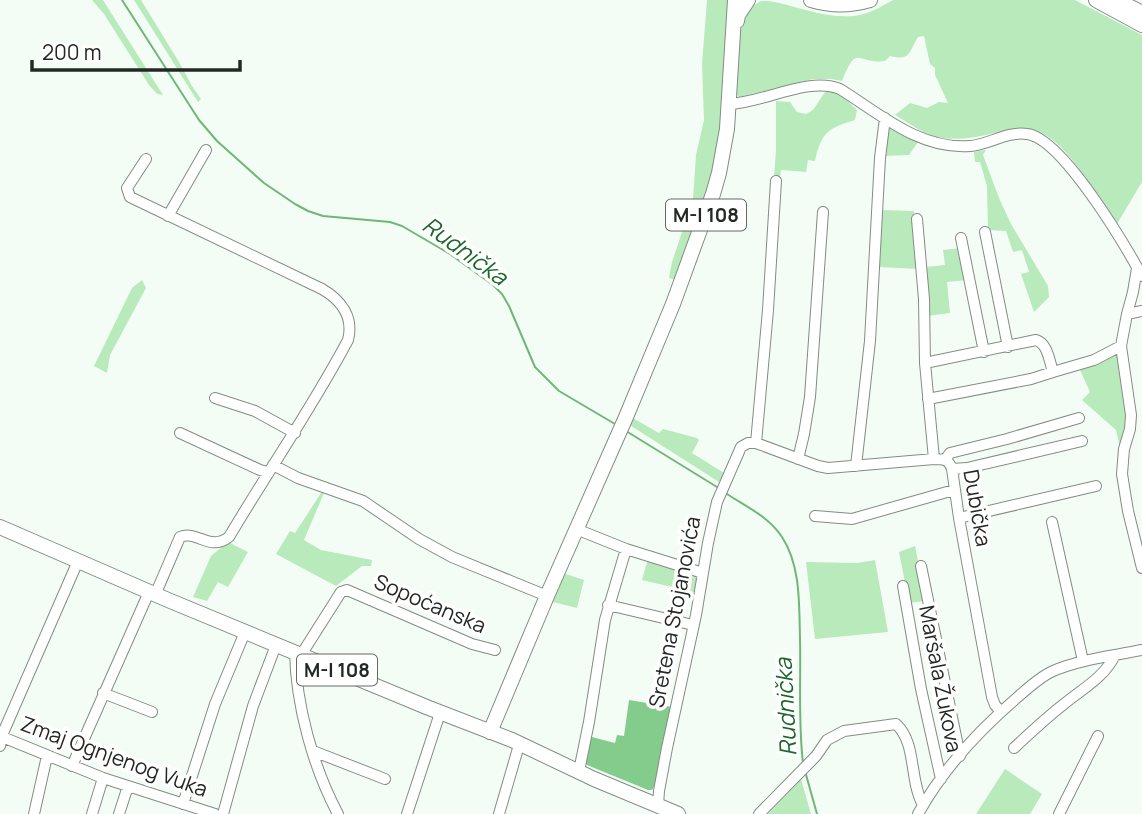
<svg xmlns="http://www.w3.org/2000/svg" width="1142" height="814" font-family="Manrope,sans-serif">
  <rect width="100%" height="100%" fill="#f4fdf5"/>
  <!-- green -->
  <path fill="#b8eabb" d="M92 0H103L163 95 157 94 149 85 104 14Z
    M134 0H141L179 62 192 86 201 99 198 102Z
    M707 0H730L718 162 676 280 669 278 672 262 693 199 696 155 704 120 702 64Z
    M893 0H1075L1142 35V182L1117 224C1098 198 1074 153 1047 136 1025 122 1009 130 986 135 972 138 957 140 943 138 927 137 909 123 895 115L910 103 927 108 939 102 948 103 935 75V68L930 64 924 36 918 37C908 54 910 61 890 56L885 61C856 65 858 42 842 81L831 79H813L739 97 737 95 736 91C737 72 737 30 746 15 749 9 755 3 762 1 776 0 796 8 810 11 823 15 839 17 853 16 868 15 880 7 893 0Z
    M827 89 836 90 857 110 855 120C828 128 821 133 815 161L808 160 806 172 781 170 780 178 774 177 776 150V101L790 102 797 112 806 114 813 110Z
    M891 125 918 142 909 155 884 156 886 128Z
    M986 150 983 155 999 198 1011 224 1048 286 1049 297 1034 312 1021 274 1029 272 1022 250 1013 252 1006 231 988 230 987 186 980 162H975L974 152Z
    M881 210 914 211 919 269 878 267Z
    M962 248 967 280 947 282 950 313 927 316 925 267 945 265 943 250Z
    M142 280 146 288 110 355 107 373 94 366 132 288Z
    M1119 352 1120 379 1127 418 1120 448 1116 430 1082 400 1090 392 1080 370 1103 362Z
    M631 417 659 433 663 429 697 438 699 440 692 453 724 473 719 482 628 424Z
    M321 493H324L304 540 321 550 372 560 371 566H362L336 586 276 554 290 531 295 533Z
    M228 542 248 552 228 587 218 582 207 601 193 597 211 556Z
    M915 546 926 601 909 603 899 552Z
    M648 559 698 577 697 593 642 580Z
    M875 560 888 632 815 639 806 562 857 563Z
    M563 573 584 580 577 608 549 601Z
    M1005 769 1042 794 1030 814H976Z
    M801 779 811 814H768L797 784Z"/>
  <!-- forest -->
  <path fill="#84cc8b" d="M629 700 672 707 655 785 652 790H648L587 765 584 762 588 736 615 743 617 735 624 736Z"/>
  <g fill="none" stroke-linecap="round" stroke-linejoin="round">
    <!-- stream -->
    <path stroke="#70b777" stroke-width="2" d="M122 0 199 120 217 141 264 183 295 204 308 211 323 216 390 222 402 226 450 254 493 285 502 294 509 306 535 367 559 391 615 424
      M626 431 717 487
      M727 494C747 507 769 517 782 537 801 566 799 605 800 638 801 679 798 722 803 763
      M805 771 817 814"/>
    <!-- minor casing -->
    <g stroke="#838c84" stroke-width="12">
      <path id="minor" d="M729 104C763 103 809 76 840 89 880 114 920 150 970 146 988 145 1007 131 1027 134 1062 138 1125 245 1142 276
        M146 159 127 188 130 197 322 289C341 300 354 317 348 340 312 408 268 471 229 537 209 552 198 530 180 537L155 595
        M168 216 206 150
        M917 219 924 299 925 363 934 459
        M985 232 1008 347
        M961 238 984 352
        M1142 311 1127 314 1121 346 1131 415 1130 429 1124 449 1122 474 1128 511 1142 568
        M1127 314 1133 292 1137 268
        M925 363 1036 340C1048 344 1049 360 1053 372L1031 379 928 399
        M1053 372 1094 360 1121 346
        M215 398 255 411 295 433
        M180 433 260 470 267 472
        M756 443 768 310 776 181
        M798 459 804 434 810 397 823 212
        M945 460 950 453 1007 439 1079 418
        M273 465 298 478 363 501 419 539 452 557 547 596
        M856 466 870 341 880 158 885 118
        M952 469 967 468 1082 441
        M815 516 852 519 954 490
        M959 518 1096 486
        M1052 522 1083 661
        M576 529 626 549 703 573
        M921 566 960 756
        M903 586 921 689 941 779
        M608 605 693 625
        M295 652C296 705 313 767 338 814
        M301 655 341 592 347 590 472 644 495 650
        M103 693 152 712
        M0 736 103 778 215 814
        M0 746 3 733 78 561
        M1014 748C1030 733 1046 718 1064 704 1082 689 1104 678 1115 655
        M313 751 385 779
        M72 766 149 592
        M579 771 589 722 605 620 626 549
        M183 804 215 704 245 632
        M658 805 659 791 667 748 696 615 708 543 717 502 741 447 748 443H756L818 466 828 468 934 459C943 459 949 459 952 469L959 518 992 697 995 705 1001 712
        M34 814 47 756
        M92 814 103 778
        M119 814 128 786
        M223 814 253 706 276 645
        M407 814 440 713
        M499 814 519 745
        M759 814 816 756 827 740 844 731 896 724C917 743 909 780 923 805
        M918 814C943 769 980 729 1019 696 1029 687 1040 677 1053 671 1081 659 1113 656 1142 650
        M1059 814 1098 736"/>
    </g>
    <!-- major casing -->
    <g stroke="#838c84" stroke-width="16">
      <path id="major" d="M811 0C832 6 849 6 870 0
        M1096 0 1142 25
        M1117 0 1142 13
        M737 21 738 15 748 0
        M0 527 168 600 429 708 512 740 594 779 678 814
        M490 732 547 596 626 417 673 304 713 194 719 173 727 129 735 0"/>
    </g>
    <!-- minor -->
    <use href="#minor" stroke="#fff" stroke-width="10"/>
    <!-- major -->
    <use href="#major" stroke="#fff" stroke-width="14"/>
  </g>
  <g text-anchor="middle" stroke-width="7" stroke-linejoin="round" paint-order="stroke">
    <!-- shield labels -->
    <g fill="#fff" stroke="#666866" stroke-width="2">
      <rect x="666" y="199.5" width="80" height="31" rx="5"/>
      <rect x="297" y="654.5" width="80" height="31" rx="5"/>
    </g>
    <g font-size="19" font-weight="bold" fill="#242825">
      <text x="706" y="222">M-I 108</text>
      <text x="337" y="677">M-I 108</text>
    </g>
    <!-- street labels -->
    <g font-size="21" fill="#242825" stroke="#fff">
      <text transform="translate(977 508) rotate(80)" y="7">Dubička</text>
      <text transform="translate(430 604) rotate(23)" y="7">Sopoćanska</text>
      <text transform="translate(675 612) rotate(-79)" y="7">Sretena Stojanovića</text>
      <text transform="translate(940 679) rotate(79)" y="7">Maršala Žukova</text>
      <text transform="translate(114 757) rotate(20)" y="7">Zmaj Ognjenog Vuka</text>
    </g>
    <!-- water labels -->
    <g font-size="23" font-style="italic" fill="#1d672b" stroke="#fff">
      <text transform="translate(465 251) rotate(36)" y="8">Rudnička</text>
      <text transform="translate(786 707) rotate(-93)" y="8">Rudnička</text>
    </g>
  </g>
  <!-- scale -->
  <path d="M32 60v10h208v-10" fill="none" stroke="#242825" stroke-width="3.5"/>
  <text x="42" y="60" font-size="21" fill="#242825" stroke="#ffffff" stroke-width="5" paint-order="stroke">200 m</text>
</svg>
